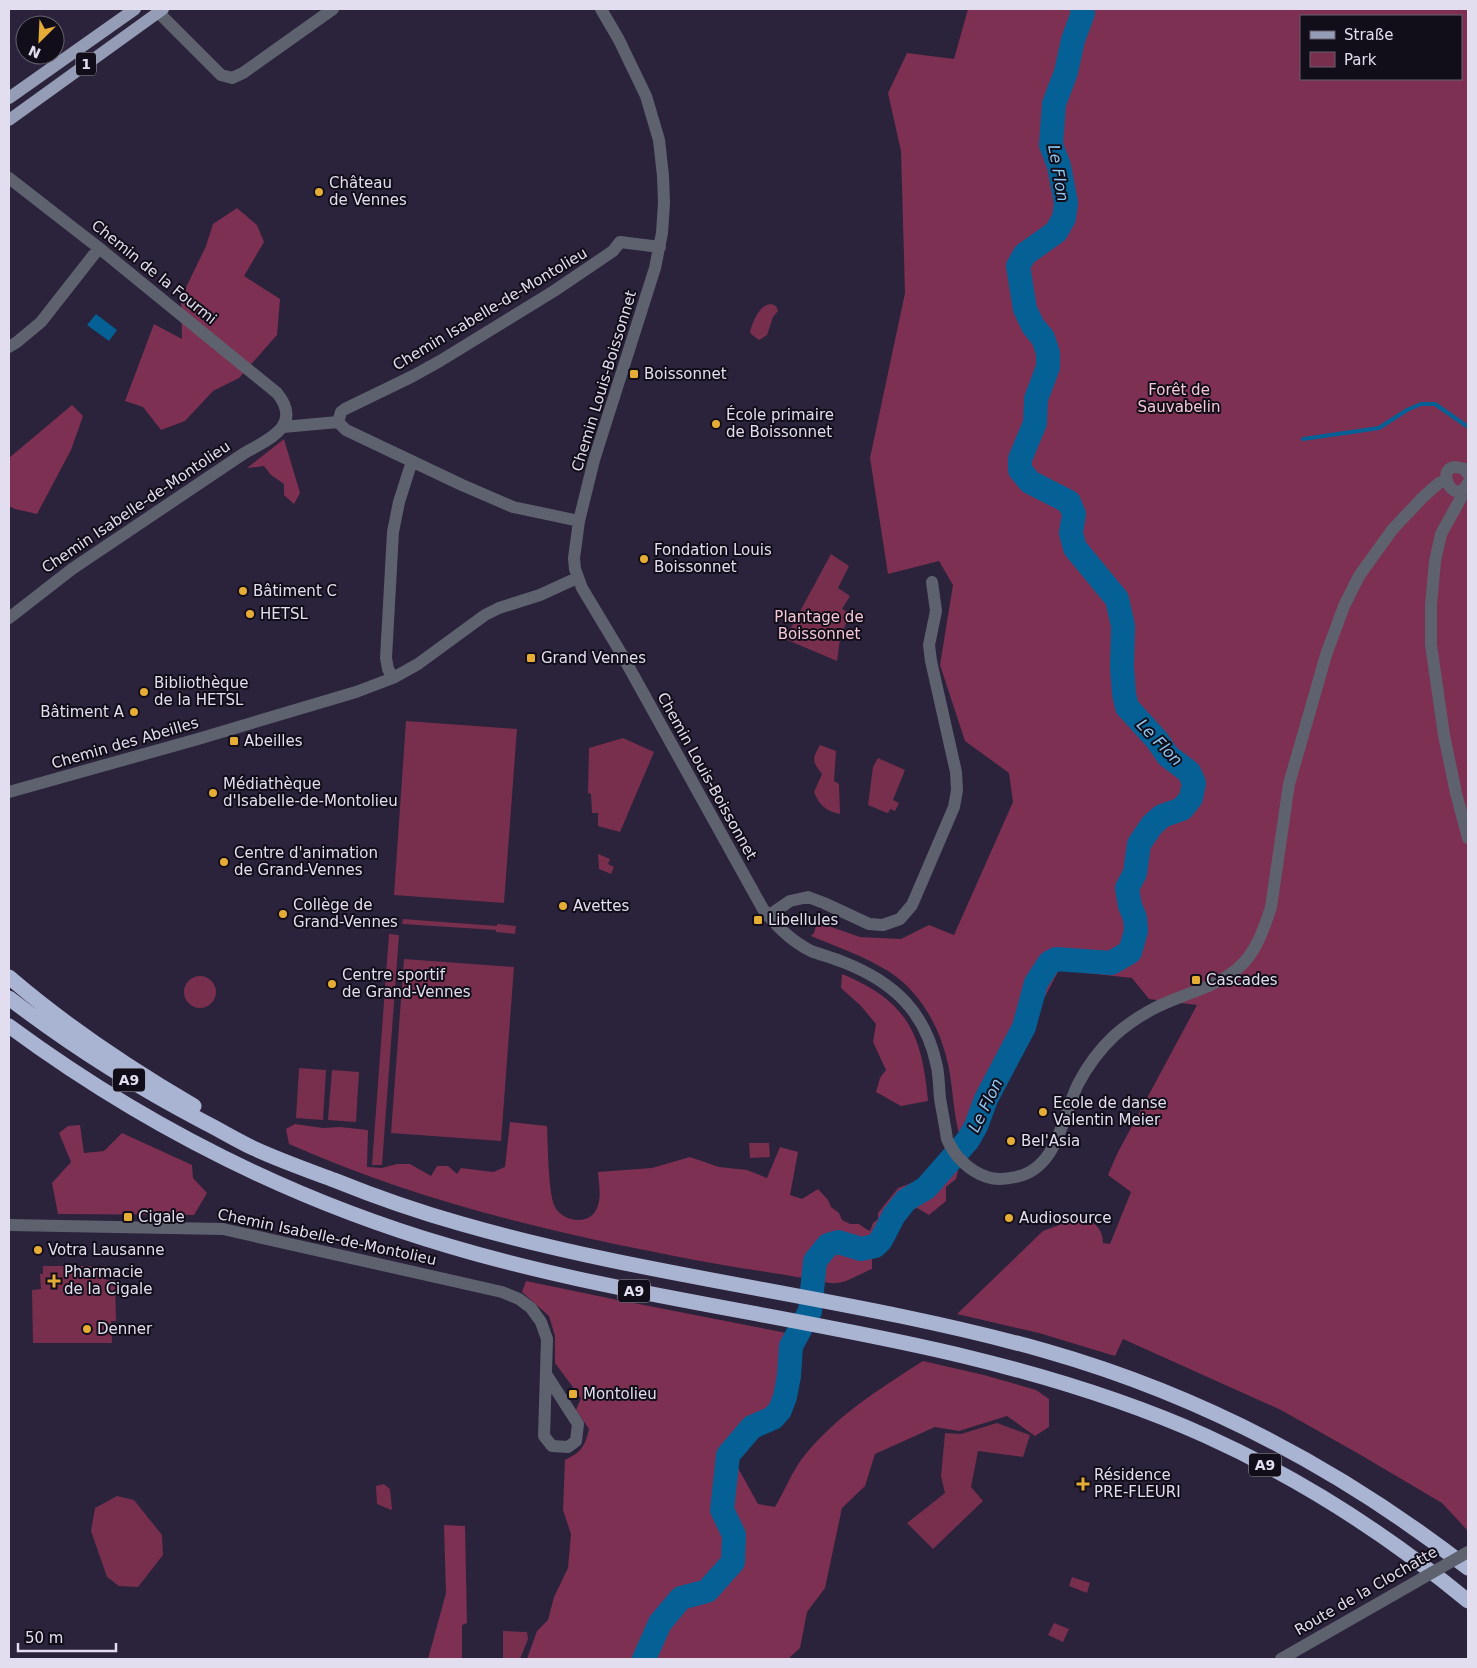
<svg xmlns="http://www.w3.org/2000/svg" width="1477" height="1668" font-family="'DejaVu Sans',sans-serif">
  <rect width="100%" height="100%" fill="#2b223b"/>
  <!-- green -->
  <path fill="#772f4d" d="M771 304 776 306 778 311 773 317 767 335 759 340 751 334 750 331C754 320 759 305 771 304Z
    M831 554 849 566 838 588 850 596 842 609 850 613 840 639 837 661 785 639Z
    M406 721 517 729 504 903 394 895Z
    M623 738 654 752 620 832 598 826V813H592L591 794 588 793 589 748Z
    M820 745 836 751 834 781 839 784 840 814C826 811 819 805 814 792L822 774C812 761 812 759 820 745Z
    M878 758 905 770 893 800 899 803 895 811 890 809 889 812 887 813 868 805 873 767Z
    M598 854 610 859 608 864 614 867 611 874 599 869Z
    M403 919 497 926V924L516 926 515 934 496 932V930L402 924Z
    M389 934 399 935 382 1165H372Z
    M404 959 514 967 501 1141 391 1133Z
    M184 992a16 16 0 1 1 32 0a16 16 0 1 1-32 0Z
    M299 1068 326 1070 323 1120 296 1118Z
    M332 1070 359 1072 356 1122 328 1120Z
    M749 1143H769L770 1157 750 1158Z
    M43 1266H106V1280H115L116 1321H111L112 1343H33L32 1290 41 1289 40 1274H43Z
    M997 1423 1030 1435 1023 1457 978 1451 971 1487 983 1501 933 1549 907 1523 945 1493 941 1476 945 1433 961 1434Z
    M384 1484 390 1489 392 1509 391 1510 377 1504 376 1486Z
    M117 1496 134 1500 162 1535 163 1555 138 1587 119 1586 107 1577 91 1531 95 1508Z
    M1072 1577 1090 1583 1087 1593 1069 1586Z
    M1054 1623 1069 1629 1063 1642 1048 1635Z
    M503 1631 527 1632 528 1639 520 1659H503Z"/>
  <!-- forest -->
  <path fill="#7d3051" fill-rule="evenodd" d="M968 9H1468V1531L1442 1503 1359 1454 1281 1410 1123 1339 1115 1356 1039 1333 957 1314 1043 1231 1083 1216C1094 1223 1103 1228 1103 1243L1110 1244 1131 1192 1108 1175 1117 1154 1197 1005 1149 999 1132 978 1059 970 990 1101 978 1136 968 1147H963C953 1120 954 1092 948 1064 940 1027 920 991 888 971 864 956 837 947 811 936L814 933 817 922 860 937 901 939 929 925 954 935 1013 802 1009 773 965 741 940 665 953 585 939 561 888 574 870 458 905 293 901 151 888 93 907 53 954 59ZM1301 16H1461V79H1301Z
    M237 208 257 225 264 242 244 276 280 299 277 335 239 378 213 391 185 421 161 430 143 407 125 401 154 324 182 339 181 298 206 246 213 224Z
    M72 405 83 416 71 450 37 514 15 509 9 506V458Z
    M284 439 300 493 294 504 284 495V484L271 475 264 466 247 468Z
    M842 974C907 1001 922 1033 928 1101L901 1106 876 1092 880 1078 886 1070 873 1042 876 1024 861 1006 841 988Z
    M510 1122 547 1126C548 1144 548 1194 555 1207 562 1221 588 1226 596 1210 602 1200 599 1184 598 1172L652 1168 690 1157 719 1167 747 1170 767 1178 780 1147 798 1152 790 1195 802 1199 818 1189 828 1200 831 1207 839 1213 842 1220 850 1224H859L866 1229 870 1231 873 1223 878 1219V1213L898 1188 914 1182 927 1174 937 1172 940 1175 952 1167 958 1171 956 1179 946 1187V1201L929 1215 917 1208 904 1214 880 1257 872 1258V1269C863 1272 846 1283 837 1283 826 1284 814 1279 803 1278 775 1273 746 1269 717 1264 571 1237 426 1205 289 1144L286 1129 295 1124 323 1128 340 1127 368 1130 367 1167 382 1168 397 1164H410L431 1176 437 1166H448L457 1174 461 1168 493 1172 505 1167Z
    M80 1125 84 1153 104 1151 122 1133 192 1165 193 1178 207 1193 194 1215 58 1214 52 1183 71 1162 59 1133 68 1126Z
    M526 1281 608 1298 802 1336 792 1386 740 1442 738 1468 758 1504 775 1507C784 1492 791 1474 801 1460 833 1418 879 1389 923 1361L984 1375 1036 1390 1049 1399V1427L1035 1436 1007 1416 959 1431 935 1427 875 1454 865 1486 842 1508 825 1588 807 1612 800 1648 788 1659H527L537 1631 548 1620 554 1597 568 1568 571 1534 563 1510 565 1460C581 1452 585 1447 589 1429L576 1410 581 1398 555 1363V1336L549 1316 522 1292Z
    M444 1525 465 1526 467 1623 462 1625V1659H428L446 1593Z"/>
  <!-- water -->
  <path fill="#046095" d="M96 314 117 330 109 341 87 325Z"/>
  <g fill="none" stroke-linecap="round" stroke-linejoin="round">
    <!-- stream -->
    <path stroke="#046095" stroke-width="4" d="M1303 439 1379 428 1407 410 1421 404H1435L1468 427"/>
    <!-- river -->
    <path stroke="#046095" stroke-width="24" d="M644 1659 660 1623 681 1598 707 1591 733 1562 734 1535 722 1510 728 1455 752 1427 773 1418 780 1410 785 1397 789 1376 791 1346 810 1311 815 1261 828 1245 838 1242 861 1249 875 1246 881 1240 894 1215 906 1200 926 1188 968 1140 976 1126 986 1099 1024 1027 1036 983 1049 963 1056 959 1111 963 1130 952 1136 931 1135 918 1130 906 1127 888 1135 873 1139 844 1152 825 1162 816 1182 809 1191 798 1194 783 1189 772 1168 756 1157 740 1127 707 1124 694 1122 667 1123 626 1117 599 1075 548 1071 533 1074 514 1069 502 1030 482 1020 470V459L1035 423 1036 399 1048 367V353L1043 338 1033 326 1025 309 1018 266 1025 254 1056 232 1064 218 1066 203 1059 166 1051 145 1054 104 1066 72 1073 40 1083 13 1082 9"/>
    <!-- minor -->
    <path stroke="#5e626f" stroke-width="12" d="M601 9 619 40 646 96 659 140 663 176 664 203 662 233 655 268 594 460 579 521 574 558 575 569 582 588 621 653 763 909C776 926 791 941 811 951 822 955 833 958 843 962 894 982 926 1012 937 1067 939 1077 939 1088 940 1098 942 1111 945 1125 947 1139 954 1156 969 1171 987 1177 996 1180 1007 1179 1016 1177 1058 1168 1062 1117 1078 1084 1087 1067 1100 1049 1114 1036 1125 1026 1138 1017 1151 1010 1178 995 1213 989 1237 969 1255 955 1264 929 1271 907L1289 784 1326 655 1344 606 1359 576 1392 530 1423 497 1439 483 1446 481
      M158 12 221 75 232 78 243 73 333 9
      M9 178 99 248 277 393C304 426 267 440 243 454L72 569 9 618
      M9 347 17 342 41 322 99 248
      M338 422 341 412 345 409 413 376 440 361 554 291 613 251 620 242 660 247
      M338 422 346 430 462 485 513 507 579 521
      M283 427 338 422
      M1468 474 1464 469C1430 457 1453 512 1468 483
      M1460 491 1461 498 1441 534 1435 561 1431 605V645L1444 735 1456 793 1468 838
      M393 678 388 669 386 658 393 532 399 502 412 461
      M9 792 198 739 356 692 393 678 418 664 485 615 499 608 540 595 577 578
      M768 916 790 901 808 897 824 903 869 924 883 925 900 919 912 905 954 807 957 790 956 772 931 661 929 645 936 611 932 582
      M9 1225 223 1229 502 1292 519 1299 531 1308 541 1322 547 1339 544 1436 552 1446 568 1447 576 1441 578 1424 546 1374
      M1281 1659 1393 1595"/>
    <!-- primary -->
    <path stroke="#949cb6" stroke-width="12" d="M9 98 135 9
      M9 120 163 9"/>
    <!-- motorway -->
    <path stroke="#a9b3d2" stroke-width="15" d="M9 977C66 1026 129 1068 194 1106
      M9 998C70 1045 135 1086 204 1122 220 1130 236 1140 253 1148 279 1160 307 1170 334 1180 376 1197 419 1212 462 1224 654 1279 854 1297 1046 1351 1200 1395 1342 1470 1468 1568
      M9 1026C142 1124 289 1199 449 1246 617 1296 793 1315 963 1356 1046 1376 1128 1401 1206 1436 1301 1479 1388 1535 1468 1601"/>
    <!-- minor-bridge -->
    <path stroke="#5e626f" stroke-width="12" d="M1393 1595 1468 1552"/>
  </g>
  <!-- markers -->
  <g fill="#e5ad36" stroke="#120e19" stroke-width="2">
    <circle cx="319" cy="192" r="5"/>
    <rect x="629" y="369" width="10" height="10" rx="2.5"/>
    <circle cx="716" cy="424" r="5"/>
    <circle cx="644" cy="559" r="5"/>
    <circle cx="243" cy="591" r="5"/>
    <circle cx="250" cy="614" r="5"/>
    <rect x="526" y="653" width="10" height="10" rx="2.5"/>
    <circle cx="144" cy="692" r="5"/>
    <circle cx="134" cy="712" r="5"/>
    <rect x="229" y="736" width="10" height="10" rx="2.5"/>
    <circle cx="213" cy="793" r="5"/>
    <circle cx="224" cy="862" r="5"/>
    <circle cx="563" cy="906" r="5"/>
    <circle cx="283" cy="914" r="5"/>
    <rect x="753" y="915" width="10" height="10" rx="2.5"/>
    <rect x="1191" y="975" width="10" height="10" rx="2.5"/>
    <circle cx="332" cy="984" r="5"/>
    <circle cx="1043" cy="1112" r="5"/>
    <circle cx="1011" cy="1141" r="5"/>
    <rect x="123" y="1212" width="10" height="10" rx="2.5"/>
    <circle cx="1009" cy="1218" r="5"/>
    <circle cx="38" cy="1250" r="5"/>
    <path d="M51.5 1273.5h5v5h5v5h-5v5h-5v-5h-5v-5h5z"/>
    <circle cx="87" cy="1329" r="5"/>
    <rect x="568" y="1389" width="10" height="10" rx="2.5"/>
    <path d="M1080.5 1476.5h5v5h5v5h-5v5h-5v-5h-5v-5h5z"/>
  </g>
  <g text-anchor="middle" stroke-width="4" stroke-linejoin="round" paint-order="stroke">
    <!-- shield labels -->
    <g fill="#120e19" stroke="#a4a0af" stroke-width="1">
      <rect x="76" y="52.5" width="20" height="23" rx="4"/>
      <rect x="113" y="1068.5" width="32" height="23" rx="4"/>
      <rect x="618" y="1279.5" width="32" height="23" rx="4"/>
      <rect x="1249" y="1453.5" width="32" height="23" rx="4"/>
    </g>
    <g font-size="14" font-weight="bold" fill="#e3deef">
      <text x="86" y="69">1</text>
      <text x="129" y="1085">A9</text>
      <text x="634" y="1296">A9</text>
      <text x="1265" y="1470">A9</text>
    </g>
    <!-- poi labels -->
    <g font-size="15" fill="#e3deef" stroke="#120e19" text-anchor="start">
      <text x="329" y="188">Château<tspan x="329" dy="17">de Vennes</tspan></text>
      <text x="644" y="379">Boissonnet</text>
      <text x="726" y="420">École primaire<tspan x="726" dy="17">de Boissonnet</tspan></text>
      <text x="654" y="555">Fondation Louis<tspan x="654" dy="17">Boissonnet</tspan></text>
      <text x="253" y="596">Bâtiment C</text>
      <text x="260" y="619">HETSL</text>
      <text x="541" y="663">Grand Vennes</text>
      <text x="154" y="688">Bibliothèque<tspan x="154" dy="17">de la HETSL</tspan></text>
      <text x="124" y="717" text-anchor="end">Bâtiment A</text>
      <text x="244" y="746">Abeilles</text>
      <text x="223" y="789">Médiathèque<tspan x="223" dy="17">d'Isabelle-de-Montolieu</tspan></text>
      <text x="234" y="858">Centre d'animation<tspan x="234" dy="17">de Grand-Vennes</tspan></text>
      <text x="293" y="910">Collège de<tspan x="293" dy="17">Grand-Vennes</tspan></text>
      <text x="573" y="911">Avettes</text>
      <text x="768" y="925">Libellules</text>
      <text x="342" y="980">Centre sportif<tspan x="342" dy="17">de Grand-Vennes</tspan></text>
      <text x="1206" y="985">Cascades</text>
      <text x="1053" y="1108">Ecole de danse<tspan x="1053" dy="17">Valentin Meier</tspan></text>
      <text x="1021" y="1146">Bel'Asia</text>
      <text x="138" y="1222">Cigale</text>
      <text x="1019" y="1223">Audiosource</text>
      <text x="48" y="1255">Votra Lausanne</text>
      <text x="64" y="1277">Pharmacie<tspan x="64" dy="17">de la Cigale</tspan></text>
      <text x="97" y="1334">Denner</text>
      <text x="583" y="1399">Montolieu</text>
      <text x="1094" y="1480">Résidence<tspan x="1094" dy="17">PRE-FLEURI</tspan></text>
    </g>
    <!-- street labels -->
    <g font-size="15" fill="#e3deef" stroke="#120e19">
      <text transform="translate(154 272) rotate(39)" y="5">Chemin de la Fourmi</text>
      <text transform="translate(490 309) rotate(-31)" y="5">Chemin Isabelle-de-Montolieu</text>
      <text transform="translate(604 381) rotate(-73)" y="5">Chemin Louis-Boissonnet</text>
      <text transform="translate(136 507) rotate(-34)" y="5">Chemin Isabelle-de-Montolieu</text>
      <text transform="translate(125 743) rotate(-16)" y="5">Chemin des Abeilles</text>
      <text transform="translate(707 776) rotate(61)" y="5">Chemin Louis-Boissonnet</text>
      <text transform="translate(327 1237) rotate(12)" y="5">Chemin Isabelle-de-Montolieu</text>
      <text transform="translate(1366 1591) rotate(-30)" y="5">Route de la Clochatte</text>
    </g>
    <!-- park labels -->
    <g font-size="15" fill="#f6c7d7" stroke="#120e19">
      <text x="1179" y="395">Forêt de<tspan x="1179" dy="17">Sauvabelin</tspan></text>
      <text x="819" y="622">Plantage de<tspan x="819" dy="17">Boissonnet</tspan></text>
    </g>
    <!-- water labels -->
    <g font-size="16" font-style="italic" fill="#8ec6f2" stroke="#120e19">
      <text transform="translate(1059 173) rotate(80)" y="6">Le Flon</text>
      <text transform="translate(1160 742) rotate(46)" y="6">Le Flon</text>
      <text transform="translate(985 1105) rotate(-64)" y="6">Le Flon</text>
    </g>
  </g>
  <!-- border -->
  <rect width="1477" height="1668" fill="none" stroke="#e3deef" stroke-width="20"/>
  <!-- legend -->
  <rect x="1300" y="15" width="162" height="65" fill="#120e19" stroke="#66616f"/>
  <rect x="1310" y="31" width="25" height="8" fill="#949cb6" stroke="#66616f"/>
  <text x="1344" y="40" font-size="15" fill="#e3deef">Straße</text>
  <rect x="1310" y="52" width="25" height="15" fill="#772f4d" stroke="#66616f"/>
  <text x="1344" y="65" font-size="15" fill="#e3deef">Park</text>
  <!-- north arrow -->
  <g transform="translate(40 40) rotate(204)"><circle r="24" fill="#120e19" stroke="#66616f"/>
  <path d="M0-4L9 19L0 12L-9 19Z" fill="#e5ad36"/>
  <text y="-8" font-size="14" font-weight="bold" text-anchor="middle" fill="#e3deef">N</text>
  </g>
  <!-- scale -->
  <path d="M18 1643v8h98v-8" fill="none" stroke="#e3deef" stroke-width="2.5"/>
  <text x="25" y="1643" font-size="15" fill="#e3deef" stroke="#120e19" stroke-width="4" paint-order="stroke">50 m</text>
</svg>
